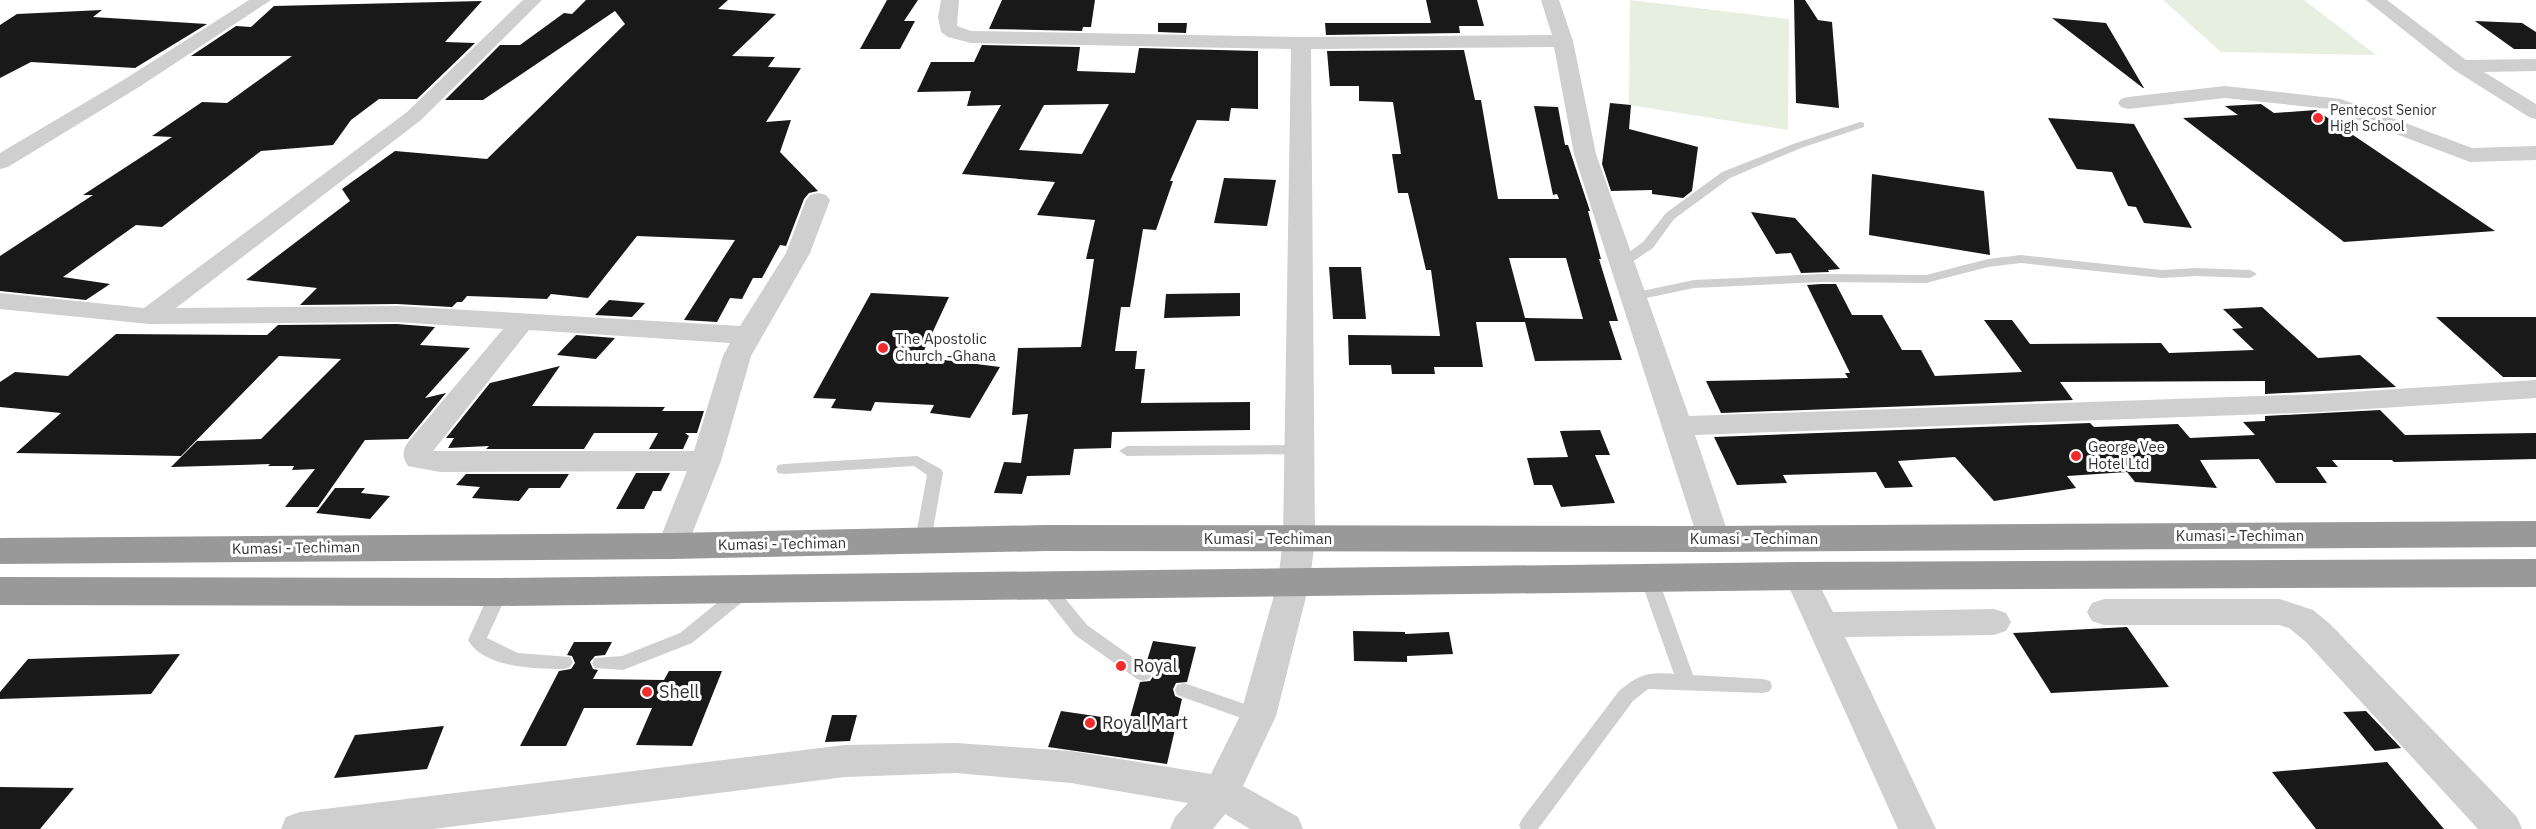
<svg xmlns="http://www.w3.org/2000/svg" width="2536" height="829" font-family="'IBM Plex Sans',sans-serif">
  <rect width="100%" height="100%" fill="#fff"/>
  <!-- green -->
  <path fill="#e7efe0" d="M1630 0 1789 19 1788 130 1629 105Z
    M2163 0H2304L2376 55 2221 52Z"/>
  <!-- building -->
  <path fill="#191919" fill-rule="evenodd" d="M586 0H728L718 9 776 14 732 56 775 57 768 67 801 68 766 122 791 120 780 152 818 191 809 193 804 199 786 246 780 245 762 278H753L742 299 730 298 717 322 684 320 735 240 637 236 588 298 551 294 547 299 467 296 462 302H457L452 307 397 304 300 305 317 288 246 280 350 201 342 189 395 151 487 159 625 24 615 11 483 100H445L500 45H520L564 13 572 14Z
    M887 0H918L904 21H915L900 49H860Z
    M1002 0H1095L1091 27H1083L1082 31 989 29Z
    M1426 0H1477L1484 26H1459L1460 33 1326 35 1325 23H1431Z
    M1794 0H1805L1818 20 1832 22 1839 108 1796 103Z
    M482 1 445 42 475 43 417 99H379L351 120 333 145 261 151 162 227 136 225 63 277 110 284 86 300 0 291V256L93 195H83L172 137 152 136 202 102 227 103 292 56H191L236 26 251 27 274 6Z
    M102 10 93 17 207 24 135 68 31 62 0 78V25L17 14Z
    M2052 18 2106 23 2144 88H2143Z
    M2475 21 2522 23 2536 32V49H2514Z
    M1158 23H1187L1186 33 1158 32Z
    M982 45 1080 47 1077 71 1135 73 1139 48 1258 51V109L1231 108 1229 121 1197 120 1170 181H1173L1156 230 1143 229 1130 307H1121L1115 351H1137L1135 369H1145L1141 403 1250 402V430L1112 432 1111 448 1074 449 1070 475 1027 476 1022 494 994 493 1004 462 1021 463 1028 414 1012 415 1018 348 1081 347 1094 259H1086L1095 220 1037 215 1055 182 962 174 1001 105 967 106 971 91 917 92 931 62H974ZM1109 104 1082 154 1019 150 1044 105Z
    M1464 50 1475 100H1481L1498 199H1559L1557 194 1553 195 1534 106 1558 107 1565 145H1568L1590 211H1588L1601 259H1599L1618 321H1609L1622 360 1535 361 1525 322H1476L1483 367H1434L1435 374H1392L1391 365H1349L1348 335 1440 336 1431 270H1426L1408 193H1398L1392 154H1401L1393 102 1359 101V86H1330L1327 51ZM1509 258H1566L1583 319 1525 318Z
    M1610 103 1631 105 1629 129 1698 147 1692 191 1683 198 1652 194V190L1611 191 1602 164Z
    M2261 104 2274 113 2316 110 2495 231 2344 242 2183 118 2238 115 2225 106Z
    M2048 118 2134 124 2192 228 2144 223 2136 207 2128 206 2112 172 2077 169Z
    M1872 174 1984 191 1990 255 1869 235Z
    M1224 178 1276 180 1267 226 1214 223Z
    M1751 212 1795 218 1840 269 1828 270 1829 272 1801 273 1791 253 1776 254Z
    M1329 267H1361L1366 319H1333Z
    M1821 284H1836L1852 315H1882L1902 350H1921L1935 376 2022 372 1984 320H2012L2030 344 2161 343 2169 353 2254 350 2232 329 2243 328 2223 309 2262 307 2318 358 2360 355 2396 387 2265 394V381L2060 382 2073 400 1721 413 1706 381 1848 378 1845 373H1850L1807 285Z
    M871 293 949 297 921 357 1000 367 970 418 930 413 934 405 875 402 871 411 831 408 836 399 813 398Z
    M1240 293V316L1164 318 1166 294Z
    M609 300 645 303 632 317 595 315Z
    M2436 317H2536V377H2503Z
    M397 324 435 327 420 345 470 348 425 398 446 393 408 439 365 440 318 507H285L315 469 292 470 294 466H268L270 464 171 467 197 441 261 439 341 359 279 356 181 456 16 453 61 413 0 407V382L15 372 68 376 116 334 267 335 278 325Z
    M576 335 615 338 596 359 557 355Z
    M560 366 532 406 665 407 662 411H704L697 433H685L689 436 683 449H649L658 433H594L584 449H486L489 446 448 448 454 438H446L490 383Z
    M2380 410 2405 435 2536 433V459L2394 462 2392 460H2332L2338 467H2316L2327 483H2276L2259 459 2200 460 2217 488 2135 482 2127 472 2067 476 2076 488 1994 501 1955 457 1898 461 1913 487 1885 488 1876 472 1783 475 1787 483 1737 485 1714 437 2090 423 2094 427 2178 424 2190 438 2255 435 2243 422 2265 421V416Z
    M1600 430 1610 455H1595L1615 503 1561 507 1552 485H1534L1527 458 1568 457 1560 431Z
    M636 473H670L661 491H653L644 509H616Z
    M466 474H569L560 488H529L519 501 472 498 480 487 456 485Z
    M335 488H365L361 493 390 496 370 519 316 513Z
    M2127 627 2169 687 2051 693 2013 633Z
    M1353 631 1405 632V634L1449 632 1453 654 1407 656V662L1354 661Z
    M1153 641 1196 647 1187 682 1176 683 1173 689 1175 696 1182 699 1167 764 1048 747 1061 711 1129 721 1140 682 1150 681 1154 675 1151 668 1146 664Z
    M574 642H612L605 655 595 656 590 662 593 669 598 670 593 679 664 680 669 671H722L692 746 636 745 652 708H584L566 746H520L559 671 571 669 575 663 572 656 567 655Z
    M180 654 151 694 0 699V692L28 659Z
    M2366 711 2401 748 2375 751 2343 712Z
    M832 715H857L850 741 825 742Z
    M444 726 427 769 334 778 355 735Z
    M2387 762 2444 829H2316L2272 772Z
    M0 787 74 788 40 829H0Z"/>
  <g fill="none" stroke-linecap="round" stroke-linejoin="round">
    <!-- lane -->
    <path fill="#cfcfcf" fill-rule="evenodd" d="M1860 122 1864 123V127L1801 148 1730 178 1674 219 1653 248 1626 266H1616L1614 263 1643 242 1666 213 1722 172 1793 144Z
      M2021 255 2162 270 2196 268 2250 270 2257 274 2250 278 2196 276 2162 278 2021 263 1988 267 1926 283 1821 282 1694 288 1632 301 1625 297 1632 293 1694 280 1821 274 1926 275 1988 259Z
      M1298 445 1306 450 1303 454 1127 456 1119 451 1127 446Z
      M917 456 941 469 943 473 931 541 929 545H917L915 541 927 475 914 466 784 474 778 473 776 469 778 465 784 464Z
      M1649 572 1655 574 1658 578 1693 675 1763 679 1770 681 1772 686 1770 691 1763 693 1648 689 1633 701 1538 829H1521L1519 825 1522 819 1619 691C1640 674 1648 672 1674 674L1640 578 1643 574Z
      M1044 578 1050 580 1087 625 1149 669 1152 674 1149 679 1143 681 1137 679 1075 635 1035 584 1038 580Z
      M745 584 751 585 754 590 751 595 692 643 623 670 595 668 592 663 595 658 622 656 680 633 739 585Z
      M499 586 505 587 508 592 487 638 518 653 570 657 573 662 570 667 564 669C536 669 483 668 468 640L490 592 493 587Z
      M1184 683 1265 711 1267 716 1265 721 1258 724 1177 695 1175 690 1177 685Z"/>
    <!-- street -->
    <path fill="#cfcfcf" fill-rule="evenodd" d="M249 0H271L139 87 8 167 0 169V153L125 79Z
      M523 0H542L421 120 176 308 397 306 740 326 786 253 806 200 810 195 818 193 826 195 830 200 810 253 751 356 721 461 684 554 673 557 662 554 657 546 687 471 440 472 408 466C402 457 402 451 408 442L503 329 397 322 149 324 0 309V293L144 308 407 112ZM529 330 730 343 723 356 694 451H433Z
      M941 0H959L957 26 971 31 1301 37 1552 35 1541 0H1559L1573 41 1596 154 1689 416 2320 394 2536 380V398L2320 412 1695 435 1730 539 1725 547 1714 550 1703 547 1698 539 1574 154 1554 47 1311 49 1315 539 1310 581 1276 716 1243 786 1298 817 1303 829H1250L1225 814 1213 829H1170L1175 817 1188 803 1071 783 956 773 845 777 433 829H281L286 817 300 812 845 745 956 743 1071 751 1211 774 1240 716 1278 581 1283 539 1291 49 971 43 948 37 941 32 938 17Z
      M2366 0H2387L2466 60 2536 59V71L2484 72 2536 104V119L2529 117 2454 70Z
      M2225 86 2341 99 2472 148 2536 146V160L2470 162 2330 109 2225 98 2128 109 2121 107 2118 103 2121 99 2128 97Z
      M1800 564 1811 568 1833 612 1994 609 2006 613 2011 622 2006 631 1994 635 1845 637 1936 829H1898L1784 576 1789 568Z
      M2104 599H2280L2313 610 2330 624 2517 817 2522 829H2478L2306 642 2289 628 2279 625H2104L2092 621 2087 612 2092 603Z"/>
    <!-- highway -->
    <path fill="#999" fill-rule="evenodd" d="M2536 521V547L1714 552 1046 551 673 559 0 564V538L673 533 1046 525 1714 526Z
      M2536 559V587L1800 590 499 606 0 605V577L499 578 1800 562Z"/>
  </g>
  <!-- markers -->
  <g fill="#f22c2c" stroke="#fff" stroke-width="2">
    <circle cx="2318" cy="118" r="6"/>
    <circle cx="883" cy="348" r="6"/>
    <circle cx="2076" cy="456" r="6"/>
    <circle cx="1121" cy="666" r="6"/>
    <circle cx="647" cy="692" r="6"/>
    <circle cx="1090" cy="723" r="6"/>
  </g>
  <g text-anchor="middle" stroke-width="6" stroke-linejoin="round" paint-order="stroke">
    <!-- far-poi labels -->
    <g font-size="14" fill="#323232" stroke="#fff" text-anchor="start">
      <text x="2330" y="115">Pentecost Senior<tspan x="2330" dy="16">High School</tspan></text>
    </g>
    <!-- poi labels -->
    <g font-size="15" fill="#323232" stroke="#fff" text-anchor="start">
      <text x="895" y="344">The Apostolic<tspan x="895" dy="17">Church -Ghana</tspan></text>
      <text x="2088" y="452">George Vee<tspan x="2088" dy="17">Hotel Ltd</tspan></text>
    </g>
    <!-- street labels -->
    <g font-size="15" fill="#323232" stroke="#fff">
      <text x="2240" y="541">Kumasi - Techiman</text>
      <text x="1268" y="544">Kumasi - Techiman</text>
      <text x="1754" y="544">Kumasi - Techiman</text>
      <text transform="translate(782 544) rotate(-1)" y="5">Kumasi - Techiman</text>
      <text transform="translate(296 548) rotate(-1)" y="5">Kumasi - Techiman</text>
    </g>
    <!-- near-poi labels -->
    <g font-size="18" fill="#323232" stroke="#fff" text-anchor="start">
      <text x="1133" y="672">Royal</text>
      <text x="659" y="698">Shell</text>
      <text x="1102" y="729">Royal Mart</text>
    </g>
  </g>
</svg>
